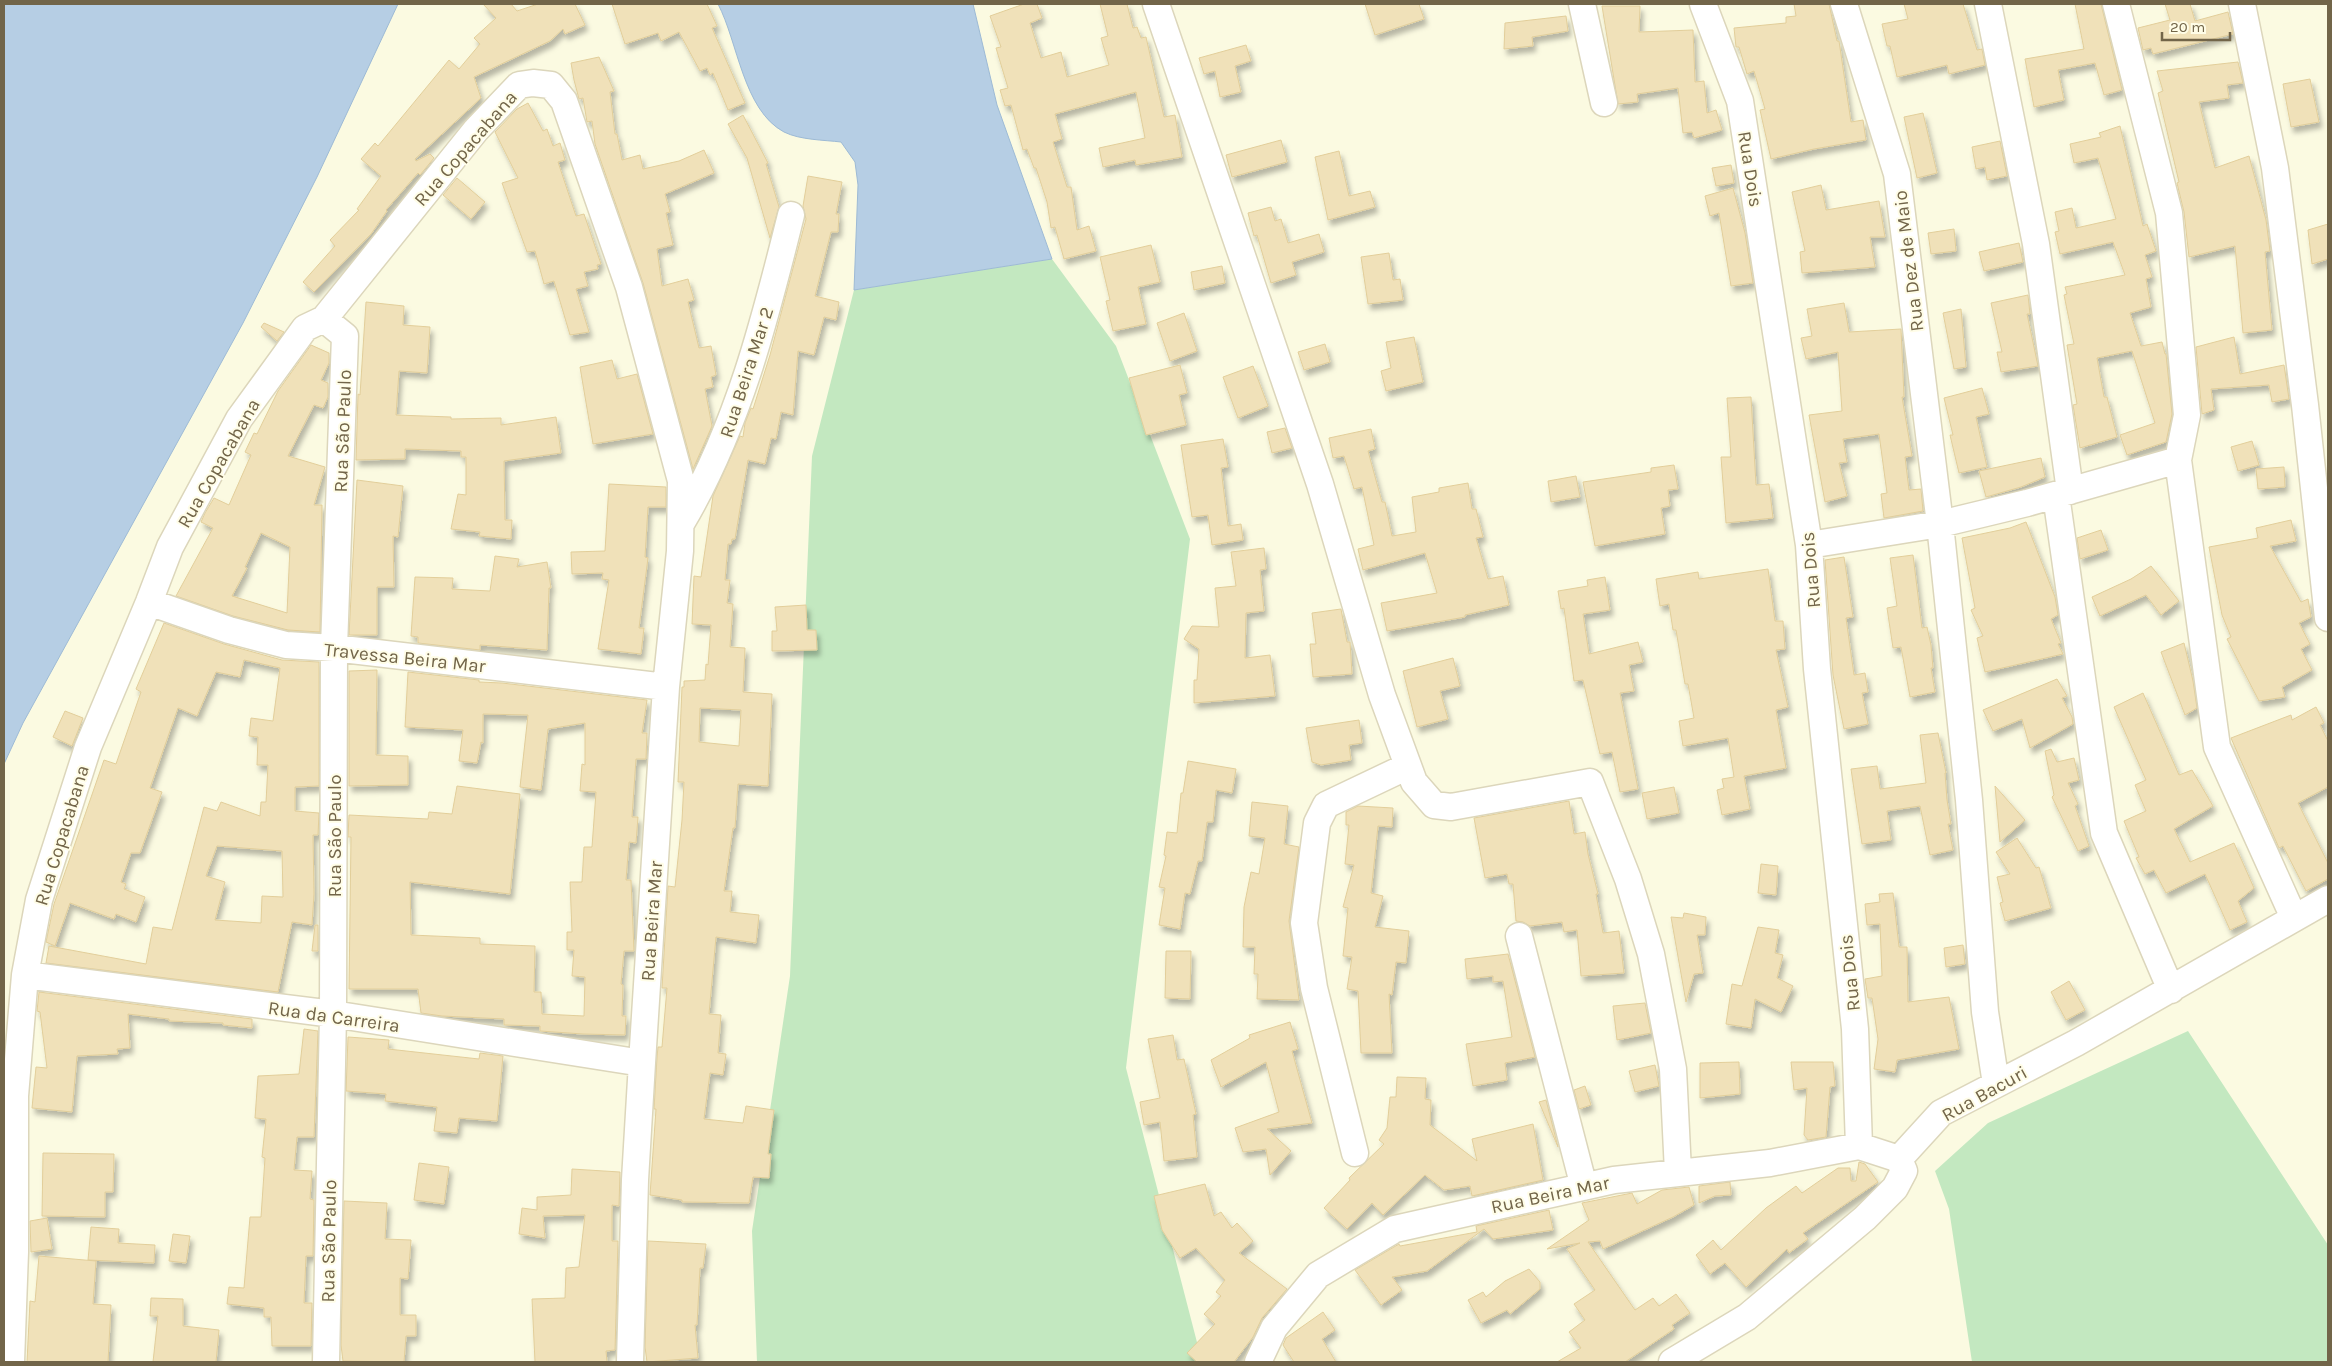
<svg xmlns="http://www.w3.org/2000/svg" width="2332" height="1366" font-family="Karla,sans-serif">
  <defs>
    <filter id="shadow"><feDropShadow dx="3" dy="5.5" stdDeviation="2.5" flood-color="#0004"/></filter>
  </defs>
  <rect width="100%" height="100%" fill="#fbfae1"/>
  <!-- green -->
  <path fill="#c3e8c0" d="M1052 259 1116 346 1190 539 1126 1068 1199 1350 1210 1362H757L752 1231 790 976 812 456 854 290Z
    M2188 1031 2328 1245V1362H1972L1949 1209 1935 1171 1988 1123Z"/>
  <!-- water -->
  <path fill="#b6cee4" stroke="#9dbad5" d="M4 4H398L317 177 243 323 23 723 4 764Z
    M718 4H973L997 105 1052 259 854 290 858 185 855 162 841 142C824 140 800 140 784 132 743 110 738 42 718 4Z"/>
  <!-- building -->
  <path fill="#f0e1b9" stroke="#e2ce9a" fill-rule="evenodd" filter="url(#shadow)" d="M483 4H511L517 11 538 4H575L585 25 565 34 563 29 550 41 474 77 481 98 415 159 416 161 430 154 434 158 420 175 418 173 386 210 387 211 371 234 314 292 303 282 335 246 330 240 359 210 357 209 381 176 361 159 375 143 378 146 449 60 459 69 480 44 474 38 496 18Z
    M612 4H707L717 26 712 28 745 103 728 110 713 73 710 75 707 68 700 71 679 32 661 41 658 33 625 44Z
    M1024 4H1037L1042 18 1030 23 1041 58 1061 52 1067 77 1109 65 1101 38 1108 36 1100 4H1127L1133 28 1137 27 1141 38 1146 37 1164 117 1175 115 1182 157 1136 165 1135 160 1103 167 1099 148 1145 138 1136 92 1055 114 1062 139 1053 142 1067 187H1071L1077 230 1089 226 1096 251 1064 259 1055 227 1051 228 1047 202 1036 168H1034L1027 149 1023 150 1011 105 1005 106 1000 90 1008 88 996 48 1001 47 990 16Z
    M1365 4H1419L1424 19 1375 35Z
    M1794 4H1829L1837 41H1839L1851 122 1863 120 1866 140 1814 149 1771 159 1760 110 1765 109 1754 71 1747 74 1739 47H1736L1734 28 1786 23V17L1796 16Z
    M1904 4H1963L1977 50 1982 49 1985 65 1949 74 1947 65 1897 77 1890 46H1887L1882 24 1908 19Z
    M2075 4H2101L2122 90 2104 95 2095 63 2058 70 2064 100 2034 107 2025 59 2084 49Z
    M2165 4H2190L2195 21 2228 12 2233 34 2153 54 2151 48 2143 50 2138 28 2170 20Z
    M1602 6H1640L1639 32 1693 30 1695 82 1704 81 1707 113 1716 110 1722 130 1694 138 1692 132 1683 133 1678 88 1637 94 1638 102 1618 104Z
    M1566 16 1568 31 1532 37 1533 46 1504 49 1505 23Z
    M1246 45 1251 61 1235 66 1241 92 1220 97 1215 71 1204 74 1199 58Z
    M599 57 614 91 610 92 615 134H617L622 160 640 155 643 169 679 161 704 150 714 173 665 194 670 212 666 213 673 245 657 249 662 286 688 279 694 300 688 302 699 348 711 346 716 375 711 377 713 387 705 389 712 426 693 469 643 283 595 144 592 121 587 122 583 98 579 99 574 80 571 63Z
    M2238 62 2243 83 2227 85 2229 98 2199 102 2215 168 2249 156 2266 220 2270 251 2265 252 2272 330 2243 333 2235 246 2189 257 2184 212 2177 183 2179 182 2158 93 2163 91 2157 71Z
    M2310 79 2319 122 2291 127 2283 84Z
    M528 103 543 131 547 129 553 146 560 143 565 160 558 162 576 216 584 214 601 264 597 265 598 269 584 272 588 286 576 289 589 332 570 335 554 281 544 284 535 251 527 252 502 183 518 178 495 132 517 109Z
    M1923 113 1937 173 1917 178 1904 117Z
    M743 115 768 163 766 164 779 207 770 238 747 158 728 124Z
    M2120 126 2143 226 2147 224 2156 251 2145 255 2152 277 2146 279 2151 307 2130 313 2141 346 2162 342 2165 354H2166L2172 414 2166 442 2127 455 2120 435 2155 423 2132 351 2097 358 2104 397H2107L2117 437 2080 448 2073 405 2077 404 2067 345 2074 344 2064 295 2067 294 2065 287 2125 275 2113 242 2060 254 2055 232 2059 231 2055 212 2072 208 2076 228 2116 219 2098 158 2074 163 2070 144 2101 137 2099 133Z
    M1281 140 1287 162 1232 177 1226 155Z
    M2000 141 2007 176 1987 180 1985 167 1976 169 1972 147Z
    M1339 151 1349 196 1370 191 1375 207 1328 220 1315 157Z
    M1731 165 1734 183 1716 186 1712 168Z
    M808 176 842 182 836 214H839L838 232H831L815 296 839 302 836 320 824 317 814 355 798 351 793 415 781 412 776 439 771 438 765 464 748 460 735 539H732L731 544H728L725 580H730L727 603 733 604 730 647 745 648 743 692 772 694 768 786 738 784 735 828H733L724 891H732L730 912 759 915 756 943 716 937 709 1014 721 1015 718 1053 726 1054 723 1075 710 1073 704 1119 743 1123 746 1106 774 1110 768 1154H771L769 1178 753 1177 749 1203 682 1202V1200L650 1195 656 1109H654L657 1057 658 1047H662L667 988H662L668 886 675 887 682 820 684 782H678L682 687H684V681L705 680 706 664 708 665 711 625 692 624 694 576 701 577 713 496 740 436 743 437 745 423 751 408 753 409 770 355 806 219 803 206ZM700 708 741 710 739 746 699 742Z
    M457 178 485 202 471 219 443 195Z
    M1821 185 1826 210 1879 201 1885 237H1870L1875 267 1802 273 1800 252 1805 251 1792 192Z
    M1733 188 1745 233 1753 283 1731 286 1719 213 1710 216 1705 196Z
    M1271 207 1275 221 1281 219 1288 243 1319 234 1324 252 1292 262 1296 275 1271 283 1257 235 1254 236 1248 213Z
    M2328 224V259L2312 264 2308 230Z
    M1954 229 1956 251 1931 254 1928 233Z
    M2019 243 2023 262 1984 271 1979 252Z
    M1151 245 1160 282 1138 287 1146 324 1113 331 1106 301 1110 300 1100 257Z
    M1389 253 1393 280 1400 279 1403 300 1368 304 1361 257Z
    M1222 266 1225 283 1194 290 1191 272Z
    M2028 295 2030 314H2027L2038 366 2001 372 1997 352H2002L1991 303Z
    M366 302 404 306 403 325 430 327 427 373 399 371 396 415 451 417V419L501 418V425L556 417 561 453 504 461 505 520H512L511 539 479 536 480 532 451 529 458 494 466 495V457H461V451L405 449V459L356 460 358 394 360 395Z
    M1844 303 1849 332 1901 329 1904 397H1902L1912 456 1905 457 1909 490 1921 489 1923 511 1884 518 1881 494 1887 493 1879 434 1843 439 1847 462 1839 463 1847 496 1825 502 1809 415 1842 411 1838 352 1806 359 1801 338 1812 336 1807 309Z
    M1961 309 1966 367 1954 369 1943 313Z
    M1184 313 1197 351 1170 361 1157 323Z
    M264 323 284 332 277 341 261 327Z
    M1414 337 1423 382 1386 391 1381 371 1391 368 1386 342Z
    M2234 337 2240 374 2284 365 2289 399 2272 402 2269 385 2211 389 2214 410 2202 414 2196 347Z
    M1325 344 1330 362 1304 370 1298 352Z
    M311 345 329 353V363L321 380 328 383V397L323 408 314 405 288 456 325 467 314 505H322L320 632 288 630 233 616 176 596 213 528 201 522 205 513 214 498 229 505 251 455 245 452 254 433 257 434 278 391ZM261 533 290 547 287 613 232 596 247 568 245 567Z
    M612 360 617 379 637 374 653 434 593 444 580 367Z
    M1180 365 1187 393 1179 395 1186 425 1146 435 1129 378Z
    M1253 366 1268 406 1238 418 1223 377Z
    M1982 388 1989 414 1976 417 1987 467 1959 473 1950 435H1953L1944 398Z
    M1751 397 1756 485 1769 484 1773 518 1726 523 1721 457H1731L1727 398Z
    M1285 428 1292 448 1272 453 1267 432Z
    M1371 429 1375 449 1368 451 1382 502H1385L1392 536 1416 532 1412 497 1439 492V488L1468 483 1472 509H1476L1483 537 1476 538 1488 579 1503 576 1509 605 1465 615V617L1387 631 1381 603 1437 593 1425 553 1363 570 1358 549 1374 545 1362 487 1354 489 1344 456 1333 458 1329 438Z
    M1223 439 1228 467 1221 468 1228 526 1241 524 1243 540 1212 545 1208 515 1192 517 1181 445Z
    M2252 441 2259 465 2238 471 2231 447Z
    M2041 458 2045 477 2021 487 1986 497 1979 471Z
    M1674 465 1678 489 1668 490 1670 506 1661 508 1665 534 1595 546 1583 482 1651 472V468Z
    M2284 467 2285 487 2258 489 2256 469Z
    M1576 476 1580 497 1551 502 1548 481Z
    M357 480 403 486 398 537 393 536 394 587H377V635H349Z
    M609 484 666 487V507H648L645 557 648 558 639 628H644L641 654 598 649 609 580 602 579 603 573 572 574 571 552 605 551Z
    M2291 520 2296 541 2270 546 2301 602 2308 599 2311 617 2299 623 2310 644 2301 649 2312 670 2282 687 2285 697 2259 701 2227 639 2231 637 2222 615 2209 547 2258 538 2256 528Z
    M2026 522 2055 597 2058 615 2051 619 2061 643 2058 644 2063 654 1985 672 1977 638 1983 636 1971 610 1975 608 1962 538 2010 528Z
    M2101 530 2108 550 2080 559 2077 538Z
    M1264 548 1266 569 1260 570 1264 611 1246 613 1245 658 1270 655 1275 696 1194 703V680H1197L1199 649 1184 639 1192 626 1219 627 1215 588 1236 586 1231 552Z
    M1913 555 1922 628 1927 627 1931 645 1933 668H1931L1935 692 1910 697 1901 647 1893 648 1887 608 1897 606 1890 558Z
    M495 556 519 559 517 567 547 562 551 588H549L547 650 480 645V650L418 643V637L411 636 415 577 453 578 452 589 490 591Z
    M1844 557 1853 617 1846 618 1854 675 1865 673 1868 692 1862 693 1868 724 1844 729 1833 675 1825 560Z
    M2151 566 2179 601 2161 615 2146 595 2100 616 2092 597 2131 579Z
    M1768 569 1775 621H1783L1785 649 1776 650 1788 707 1776 710 1786 768 1744 776 1750 809 1722 815 1717 790 1724 788 1722 779 1734 777 1728 738 1683 746 1679 721 1694 718 1688 684H1685L1676 630H1673L1669 604 1660 606 1656 579 1698 572 1699 579Z
    M1605 577 1610 610 1583 614 1589 654 1638 642 1643 662 1629 665 1634 691 1620 693 1638 789 1620 792 1612 752 1600 754 1583 680 1574 681 1564 608 1561 609 1558 591 1588 586 1587 580Z
    M806 605 807 630H816L817 650 772 651V631H777L775 607Z
    M1341 609 1347 642H1350L1352 674 1313 677 1310 644H1316L1312 613Z
    M164 623 224 644 282 660 319 662V786L295 787V811L319 813 318 835H313L314 894 312 925 292 922 278 992 46 963 49 946 146 964 153 927 172 930 204 807 217 811 221 802 260 816 261 802H266L268 765H257L258 737 249 736 251 718 273 721 280 668 244 660 240 677 216 672 197 716 178 708 150 788 162 792 140 853H131L121 882 126 884 124 889 145 897 136 922 116 914 114 919 70 903 55 946 46 942 54 904 104 760 116 764 141 692 136 689ZM217 846 282 851 283 897 262 896 261 923 215 920 225 882 206 876Z
    M2184 643 2193 681 2197 708 2185 715 2161 652Z
    M1453 658 1460 686 1440 691 1448 719 1417 727 1403 671Z
    M377 670 376 755 408 756V785L349 786V671Z
    M408 672 479 680V682L502 683 647 700 642 733H647L646 759H636L632 817H638L636 843 629 842 626 880H631L634 951H624L621 984 623 985 622 1016H626L625 1035 583 1034 540 1031V1026L504 1025V1019L442 1016 421 1013 418 989H349L351 837H348L349 815 428 819 429 812 452 814 457 786 520 794 510 894 410 882 411 935 480 938V944L535 946 534 992H541L542 1014 584 1016 585 977 572 976 574 950H567V932H572L570 882H582L584 847H592L596 792 580 791 582 764 585 765V723L548 729 541 790 520 787 528 715 483 714V743L481 742 477 763 459 761 463 730 405 727Z
    M2057 679 2067 696 2062 698 2072 717 2073 724 2030 748 2022 719 1993 731 1983 710Z
    M2143 693 2179 775 2192 770 2213 806 2174 829 2190 862 2234 843 2254 888 2238 901 2247 922 2230 930 2205 874 2166 893 2154 870 2145 874 2136 858 2139 857 2124 821 2146 811 2135 785 2146 780 2114 707Z
    M2316 707 2324 723 2320 725 2328 741V787L2298 803 2328 863V879L2306 891 2283 846 2279 848 2231 738 2291 715 2292 720Z
    M65 711 83 718 72 746 53 737Z
    M1359 720 1362 743 1349 745 1351 760 1321 765 1312 762 1306 728Z
    M1938 733 1946 773H1945L1947 800 1951 824H1948L1953 850 1930 855 1920 806 1887 811 1891 840 1862 844 1851 769 1877 766 1880 789 1926 783 1920 735Z
    M2051 749 2057 762 2074 758 2079 780 2068 783 2078 804 2075 806 2089 846 2078 851 2052 797 2054 795 2045 751Z
    M1188 761 1236 769 1232 793 1216 790 1213 822H1207L1202 861H1198L1190 894 1185 893 1180 929 1159 925 1165 888 1159 887 1166 856 1164 855 1167 832 1177 833 1181 793H1183Z
    M1995 786 2025 820 2000 842Z
    M1674 787 1679 813 1647 819 1642 793Z
    M1569 801 1574 834 1585 832 1588 854 1598 894H1596L1603 933 1619 931 1624 973 1581 976 1577 930 1564 932 1562 922 1530 926 1523 922 1516 921 1513 884H1509L1507 874 1485 878 1474 818Z
    M1252 802 1288 806 1284 844 1299 847 1289 921 1299 1000 1257 999 1258 974H1254L1255 947H1243L1244 907 1251 872 1259 874 1265 838 1249 836Z
    M1358 806 1393 808 1392 827 1378 826 1371 893 1383 896 1375 927 1409 931 1406 963 1396 962 1392 995 1389 994 1392 1053H1361L1358 991 1347 989 1352 957 1343 956 1348 908 1343 907 1354 865 1345 864 1349 825H1346V812Z
    M2017 838 2036 868 2039 867 2051 908 2005 921 2000 903 2003 902 1997 877 2010 874 1996 852Z
    M1761 864 1778 866 1776 895 1758 893Z
    M1893 893 1899 947H1907L1908 1002 1949 997 1959 1049 1897 1060 1895 1072 1874 1069 1878 1039 1872 998H1868L1865 979 1882 976 1880 924 1867 925 1865 904 1880 902 1879 894Z
    M1684 913 1706 917 1705 935H1697L1703 973 1694 974 1686 1002 1671 917 1683 918Z
    M315 925H318V951H312Z
    M1758 927 1779 930 1775 953 1783 955 1777 978 1793 986 1781 1012 1755 999 1751 1028 1726 1024 1732 984 1742 986Z
    M1963 945 1965 964 1946 967 1944 948Z
    M1166 951H1191L1190 999 1165 998Z
    M1508 954 1535 1057 1505 1063 1507 1080 1473 1086 1466 1044 1512 1037 1503 981 1493 982V976L1467 979 1465 959Z
    M2069 981 2085 1010 2066 1020 2051 992Z
    M39 992 252 1019V1028L223 1025V1023L169 1021V1019L128 1014 130 1048 117 1049 118 1054 77 1056 72 1112 32 1108 36 1067 47 1068 40 1012 37 1011Z
    M1645 1003 1651 1033 1617 1040 1613 1006Z
    M1290 1022 1298 1049 1292 1051 1312 1123 1267 1129 1291 1151 1270 1175 1266 1149 1243 1152 1235 1128 1279 1112 1266 1062 1221 1087 1211 1060 1250 1038 1249 1035Z
    M304 1029 318 1031 314 1137H297L294 1170 312 1171 310 1199 314 1200 313 1256H306L304 1303H312L311 1346H272L271 1317H264V1308L227 1304 229 1287 244 1288 250 1217H261L265 1158 262 1157 266 1119 255 1118 258 1076 299 1074Z
    M1173 1035 1177 1060 1184 1059 1196 1114 1193 1115 1197 1157 1164 1161 1160 1122 1144 1125 1140 1102 1160 1098 1148 1039Z
    M348 1037 389 1040 388 1049 479 1059 480 1053 503 1056 497 1121 459 1118 457 1133 434 1131 437 1107 385 1101 386 1094 346 1091Z
    M1739 1062 1740 1094 1700 1098V1063Z
    M1791 1062H1833L1835 1086 1830 1087 1826 1137 1808 1140 1804 1135 1807 1088 1794 1090Z
    M1655 1065 1659 1086 1635 1092 1629 1071Z
    M1397 1077 1426 1078 1425 1099 1431 1100 1430 1125 1477 1161 1472 1139 1533 1124 1543 1180 1472 1196 1470 1186 1444 1190 1425 1175 1383 1215 1372 1203 1347 1229 1324 1208 1350 1180 1349 1178 1384 1144 1379 1140 1387 1128 1390 1097H1396Z
    M1585 1086 1591 1105 1579 1109 1574 1090Z
    M1546 1100 1558 1147 1539 1102Z
    M43 1153 114 1154 113 1192H105V1217L42 1216Z
    M1859 1162 1865 1164 1878 1182 1803 1233 1808 1239 1789 1253 1787 1249 1746 1287 1725 1263 1710 1274 1696 1255 1713 1240 1721 1250 1766 1208 1796 1186 1802 1193 1838 1168H1850L1851 1181H1856Z
    M419 1163 449 1167 444 1204 414 1200Z
    M572 1169 620 1172 619 1206 612 1205V1241H618L615 1350 606 1351 607 1362H535L532 1299 565 1298 566 1268 579 1267 585 1215 543 1216 545 1238 519 1234 522 1208 537 1210V1197L571 1195Z
    M1730 1182 1731 1195 1715 1196 1699 1203V1186Z
    M1205 1184 1214 1216 1221 1212 1232 1228 1237 1223 1253 1241 1239 1253 1287 1289 1262 1318 1253 1337 1234 1362H1197L1187 1353 1215 1324 1204 1314 1221 1296 1216 1292 1225 1280 1196 1248 1180 1258 1162 1230 1154 1196Z
    M1689 1187 1694 1205 1673 1217 1603 1249 1600 1241 1588 1242 1635 1310 1653 1298 1659 1306 1676 1294 1690 1313 1672 1325 1674 1329 1625 1362H1557L1581 1348 1569 1332 1585 1320 1574 1304 1595 1290 1567 1249 1580 1243 1547 1249 1589 1220 1582 1203 1632 1193 1637 1204 1662 1190Z
    M344 1201 387 1203 385 1239 411 1240 408 1279 400 1278V1315H416V1336H406L404 1362 343 1361 341 1345Z
    M1549 1210 1553 1230 1493 1239 1484 1229 1427 1271 1392 1277 1402 1290 1381 1305 1355 1270 1399 1244 1400 1246 1477 1232 1476 1226Z
    M47 1218 52 1249 31 1252 30 1221Z
    M91 1227 119 1229 118 1243 155 1245 154 1263 88 1260Z
    M173 1234 190 1236 186 1263 169 1261Z
    M648 1241 706 1244 703 1268H700L697 1325H695L698 1358 647 1362 645 1347Z
    M39 1256 96 1261 93 1304 111 1305 108 1362H27L30 1301 35 1302Z
    M1529 1269 1540 1282V1289L1510 1314 1507 1310 1481 1323 1468 1300 1483 1292 1486 1297 1505 1281Z
    M151 1298 183 1299V1326L219 1330 216 1362H153L158 1316H150Z
    M1323 1312 1335 1330 1322 1339 1336 1362H1294L1283 1345 1286 1338Z"/>
  <g fill="none" stroke-linecap="round" stroke-linejoin="round">
    <!-- minor casing -->
    <g stroke="#dcd6bb" stroke-width="29">
      <path id="minor" d="M1156 4 1320 484 1382 695 1414 782 1434 805 1451 807 1590 782 1628 879 1651 954 1673 1069 1678 1172
        M1582 4 1604 103
        M1703 4 1740 101 1809 545 1817 669 1855 1029 1859 1146
        M1844 4 1897 174 1940 524 1969 800 1985 1012 1996 1084
        M1988 4 2036 244 2070 491
        M2116 4 2169 213 2187 415 2178 460 2217 747 2294 918
        M2242 4 2275 168 2305 405 2328 618
        M324 319 345 336 334 648 333 1014 326 1362
        M2056 495 2104 833 2171 990
        M682 522C738 427 765 320 791 215
        M1809 545 1940 524 2027 503 2178 460
        M149 602 229 630 286 645 334 648 666 687
        M1519 936 1584 1187
        M25 975 333 1014 642 1063
        M1355 1153 1314 988 1304 923 1317 823 1326 805 1408 766
        M1899 1159 1941 1113 2076 1043 2328 899
        M11 1362 15 1252V1096L25 975 39 900 88 747 149 602 170 547 239 419 305 328 324 319 476 130 519 85 533 83 551 85 564 101 629 287 681 481 680 551 666 687 642 1063 635 1180 630 1362
        M1258 1362 1274 1328 1318 1275 1395 1229 1614 1180 1770 1163 1859 1146 1899 1159
        M1672 1362 1747 1317 1865 1218 1895 1188 1904 1171 1899 1159"/>
    </g>
    <!-- minor -->
    <use href="#minor" stroke="#fff" stroke-width="26"/>
  </g>
  <g text-anchor="middle" stroke-width="4" stroke-linejoin="round" paint-order="stroke">
    <!-- street labels -->
    <g font-size="19" fill="#726549" stroke="#fffde7">
      <text transform="translate(465 148) rotate(-49)" y="7">Rua Copacabana</text>
      <text transform="translate(1751 169) rotate(81)" y="7">Rua Dois</text>
      <text transform="translate(1908 261) rotate(-97)" y="7">Rua Dez de Maio</text>
      <text transform="translate(746 372) rotate(-72)" y="7">Rua Beira Mar 2</text>
      <text transform="translate(342 431) rotate(-88)" y="7">Rua São Paulo</text>
      <text transform="translate(218 463) rotate(-60)" y="7">Rua Copacabana</text>
      <text transform="translate(1810 570) rotate(-95)" y="7">Rua Dois</text>
      <text transform="translate(405 657) rotate(6)" y="7">Travessa Beira Mar</text>
      <text transform="translate(61 835) rotate(-73)" y="7">Rua Copacabana</text>
      <text transform="translate(334 836) rotate(-90)" y="7">Rua São Paulo</text>
      <text transform="translate(651 921) rotate(-86)" y="7">Rua Beira Mar</text>
      <text transform="translate(1849 973) rotate(-96)" y="7">Rua Dois</text>
      <text transform="translate(334 1016) rotate(8)" y="7">Rua da Carreira</text>
      <text transform="translate(1984 1093) rotate(-29)" y="7">Rua Bacuri</text>
      <text transform="translate(1550 1194) rotate(-12)" y="7">Rua Beira Mar</text>
      <text transform="translate(328 1241) rotate(-89)" y="7">Rua São Paulo</text>
    </g>
  </g>
  <!-- border -->
  <rect width="2332" height="1366" fill="none" stroke="#726549" stroke-width="10"/>
  <!-- scale -->
  <path d="M2162 32v8h68v-8" fill="none" stroke="#726549" stroke-width="2.5"/>
  <text x="2170" y="32" font-size="15" fill="#726549" stroke="#fffde7" stroke-width="4" paint-order="stroke">20 m</text>
</svg>
